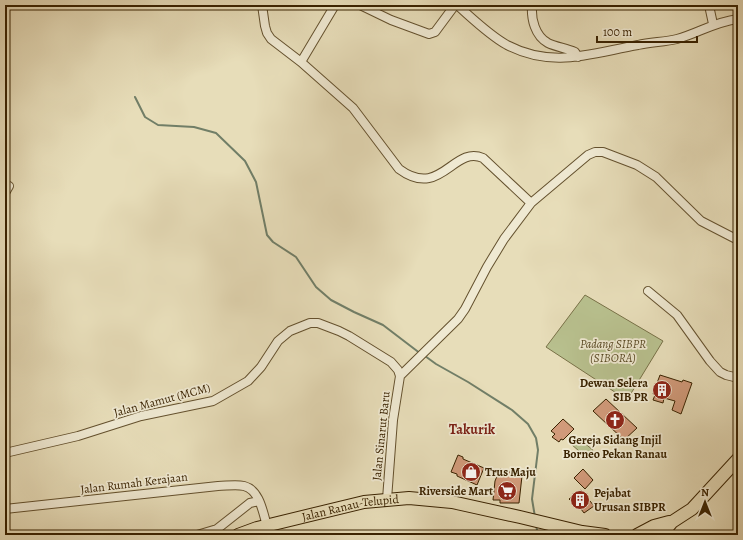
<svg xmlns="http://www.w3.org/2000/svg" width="743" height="540" font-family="Alegreya,serif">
  <rect width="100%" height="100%" fill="#e7ddb9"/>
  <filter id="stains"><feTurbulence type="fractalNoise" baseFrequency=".005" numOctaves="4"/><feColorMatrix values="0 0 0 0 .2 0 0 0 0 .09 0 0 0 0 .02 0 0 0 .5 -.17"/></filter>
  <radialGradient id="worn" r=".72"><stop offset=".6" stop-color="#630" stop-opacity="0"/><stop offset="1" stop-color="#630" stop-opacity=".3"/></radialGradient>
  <!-- green -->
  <path fill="#b8c08e" stroke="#787147" d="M585 295 663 341 627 400 546 347Z
    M578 438 593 450 587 458 571 444Z"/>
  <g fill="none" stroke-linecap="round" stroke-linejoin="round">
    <!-- stream -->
    <path stroke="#717e67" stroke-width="2" d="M135 97 145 117 158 125 194 127 216 133 245 161 256 182 267 235 273 242 296 257 316 287 331 300 354 312 383 325 421 354
      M425 356 436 364 468 382 512 410 528 424 536 438 538 450 532 499 535 517
      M536 525 538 535"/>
  </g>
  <!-- building -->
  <path fill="#d19a7a" stroke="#392200" d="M660 375 682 382 683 380 692 383 681 414 672 410 675 401 664 398 663 403 653 400 655 395 653 394Z
    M606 399 637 428 624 440 593 411Z
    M563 419 574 429 563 440 561 439 559 442 552 437 555 434 551 431Z
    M458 455 463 457V459L484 468 477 485 457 476V474L451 472Z
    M500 469 522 476 519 503H500V500H493L495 481Z
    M583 469 593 480 585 489 574 478Z
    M581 490 594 506 584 513 575 501 573 503 569 499Z"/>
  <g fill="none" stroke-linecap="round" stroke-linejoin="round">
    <!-- minor casing -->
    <g stroke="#64512e" stroke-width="10">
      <path id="minor" d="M262 5 265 26 267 33 271 39 301 62 353 108 399 169C441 200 453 145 483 158L531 203
        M360 5 391 20 429 34 435 32 455 5
        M457 5C473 19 489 35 507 45 553 69 592 53 638 45 651 42 665 42 677 39 699 33 714 22 738 19
        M532 5C531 19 535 36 548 43 556 47 566 48 575 52L578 57
        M711 5 710 10 713 24
        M301 62 335 5
        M5 193 9 186
        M648 291 677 315 710 361 720 372 726 375 738 378
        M400 376 458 319 465 309 487 267 504 239 531 203 588 155 595 152H603L637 165 656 177 701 221 734 238
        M5 453 78 436 141 416 213 401 248 381 261 367 278 341 290 331 310 323H318L339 331 349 336 391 362 398 370 400 376 393 420 387 499
        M5 509 218 486C226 486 236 484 244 486 260 490 263 513 267 526
        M197 535 217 529 250 503 259 501"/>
    </g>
    <!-- highway casing -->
    <g stroke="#392200" stroke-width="14">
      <g id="highway">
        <path id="s1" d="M238 535 257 528 364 502 409 498 452 502 520 517 582 532 605 535"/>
        <path d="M637 535 654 526 669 522"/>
        <path d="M656 535 667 528 672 522 692 509 738 459"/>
      </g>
    </g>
    <!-- minor -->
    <use href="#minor" stroke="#efe9d2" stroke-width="8"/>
    <!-- highway -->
    <use href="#highway" stroke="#e7ddb9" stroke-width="12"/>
  </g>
  <!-- icons -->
  <defs>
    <g id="building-disc" transform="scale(1)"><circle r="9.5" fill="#8f2418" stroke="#efe9d2"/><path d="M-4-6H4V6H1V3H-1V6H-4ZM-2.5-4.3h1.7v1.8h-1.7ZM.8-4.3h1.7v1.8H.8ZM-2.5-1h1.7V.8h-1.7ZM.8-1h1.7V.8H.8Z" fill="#fff"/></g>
    <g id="church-disc" transform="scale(1)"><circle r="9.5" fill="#8f2418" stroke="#efe9d2"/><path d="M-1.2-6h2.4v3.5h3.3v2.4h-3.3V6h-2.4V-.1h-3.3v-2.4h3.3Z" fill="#fff"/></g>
    <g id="shop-disc" transform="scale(1)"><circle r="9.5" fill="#8f2418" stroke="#efe9d2"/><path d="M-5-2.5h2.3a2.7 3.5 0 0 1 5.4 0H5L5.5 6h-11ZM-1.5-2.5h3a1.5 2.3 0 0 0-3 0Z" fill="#fff"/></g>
    <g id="supermarket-disc" transform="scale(1)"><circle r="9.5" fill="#8f2418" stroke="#efe9d2"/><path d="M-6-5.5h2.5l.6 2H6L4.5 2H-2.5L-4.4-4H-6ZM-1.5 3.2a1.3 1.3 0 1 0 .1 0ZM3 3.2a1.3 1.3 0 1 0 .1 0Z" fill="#fff"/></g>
  </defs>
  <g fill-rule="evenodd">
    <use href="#building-disc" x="662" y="390"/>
    <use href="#church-disc" x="615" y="420"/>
    <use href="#shop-disc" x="471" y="472"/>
    <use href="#supermarket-disc" x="507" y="491"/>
    <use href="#building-disc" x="580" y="500"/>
  </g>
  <g text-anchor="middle" stroke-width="3.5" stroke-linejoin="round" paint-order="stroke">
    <!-- park labels -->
    <g font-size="12" font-style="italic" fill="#594a24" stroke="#efe9d2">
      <text x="613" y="348">Padang SIBPR<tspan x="613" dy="14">(SIBORA)</tspan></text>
    </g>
    <!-- poi labels -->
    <g font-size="12" font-weight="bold" fill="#392200" stroke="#efe9d2" text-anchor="end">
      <text x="648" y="387">Dewan Selera<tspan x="648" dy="14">SIB PR</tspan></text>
      <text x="615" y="444" text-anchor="middle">Gereja Sidang Injil<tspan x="615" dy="14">Borneo Pekan Ranau</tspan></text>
      <text x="485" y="476" text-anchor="start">Trus Maju</text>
      <text x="493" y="495">Riverside Mart</text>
      <text x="594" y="497" text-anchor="start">Pejabat<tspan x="594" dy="14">Urusan SIBPR</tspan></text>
    </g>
    <!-- street labels -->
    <g font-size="12" fill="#392200" stroke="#efe9d2">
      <text transform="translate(162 400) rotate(-15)" y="4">Jalan Mamut (MCM)</text>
      <text transform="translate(381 436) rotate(-84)" y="4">Jalan Sinarut Baru</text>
      <text transform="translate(134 483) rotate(-7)" y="4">Jalan Rumah Kerajaan</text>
      <text dy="4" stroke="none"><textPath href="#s1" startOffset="116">Jalan Ranau-Telupid</textPath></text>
    </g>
    <!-- quarter labels -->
    <g font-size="14" font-weight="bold" fill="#7a1f14" stroke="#efe9d2">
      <text x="472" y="434">Takurik</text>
    </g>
  </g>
  <!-- margin -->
  <rect width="743" height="540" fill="none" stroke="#e7ddb9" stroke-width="20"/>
  <rect x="6" y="6" width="731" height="528" fill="none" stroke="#392200" stroke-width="2"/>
  <rect x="10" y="10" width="723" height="520" fill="none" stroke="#392200"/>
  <!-- north arrow -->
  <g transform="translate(705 502)" stroke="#efe9d2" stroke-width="3" paint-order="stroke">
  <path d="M0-3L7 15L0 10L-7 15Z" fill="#392200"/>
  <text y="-6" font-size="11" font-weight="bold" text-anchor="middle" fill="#392200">N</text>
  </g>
  <!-- scale -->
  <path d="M597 36v6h100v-6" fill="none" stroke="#392200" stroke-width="2"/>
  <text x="603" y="36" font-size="12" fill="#392200" stroke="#efe9d2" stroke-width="3" paint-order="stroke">100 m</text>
  <rect width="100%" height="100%" filter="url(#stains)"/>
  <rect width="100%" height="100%" fill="url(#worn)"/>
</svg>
